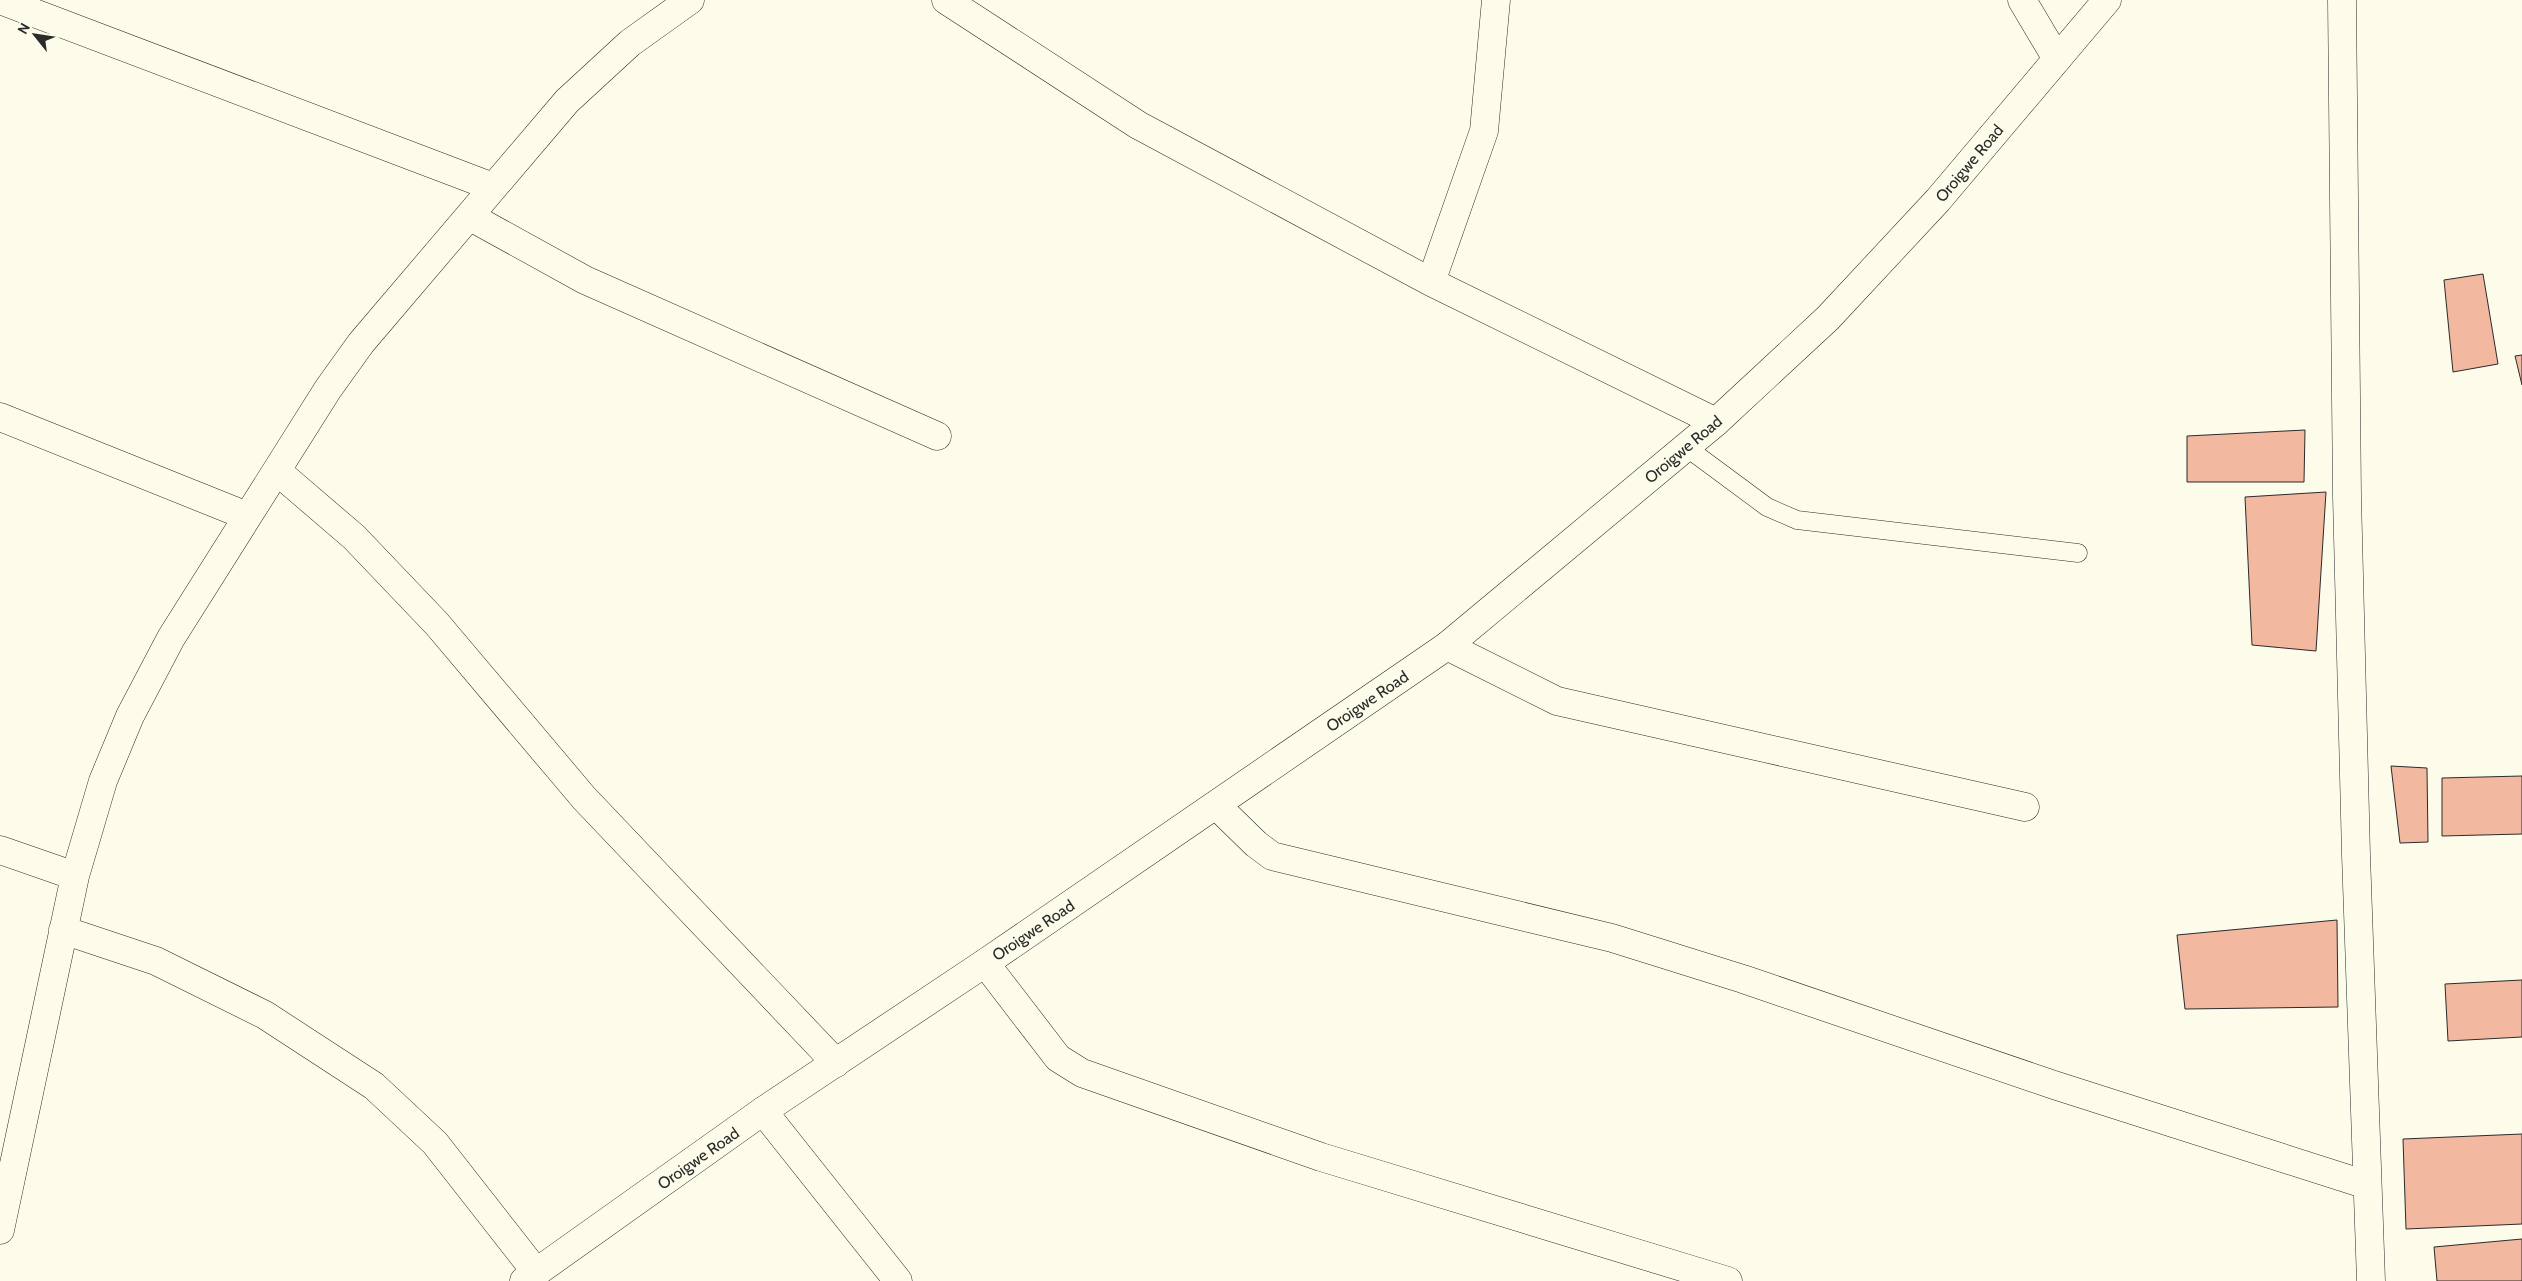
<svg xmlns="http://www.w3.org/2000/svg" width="2522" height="1281" font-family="Cabin,sans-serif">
  <rect width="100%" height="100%" fill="#fdfbea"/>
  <!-- building -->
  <path fill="#f2b8a0" stroke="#2b2b2b" d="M2483 274 2498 364 2453 372 2444 280Z
    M2522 355V385L2515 356Z
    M2305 430 2304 482H2187V436Z
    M2326 492 2316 651 2252 645 2245 497Z
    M2391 766 2427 768 2428 842 2400 843Z
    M2522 776V834L2442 836V778Z
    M2337 920 2338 1007 2185 1009 2177 935Z
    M2522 980V1037L2448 1041 2445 984Z
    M2522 1134V1224L2406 1229 2403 1139Z
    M2522 1239V1281H2437L2434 1247Z"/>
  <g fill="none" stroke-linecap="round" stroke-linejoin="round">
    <!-- lane casing -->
    <g stroke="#2b2b2b" stroke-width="19">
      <path id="lane" d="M1686 447 1767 507 1797 520 2078 553"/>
    </g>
    <!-- street casing -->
    <g stroke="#2b2b2b" stroke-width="29">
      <path id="street" d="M0 0 493 187
        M946 0 1138 125 1431 282 1716 422
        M2022 0 2057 59
        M2342 0 2347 496 2356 855 2371 1281
        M469 216 585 280 937 436
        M1431 282 1484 131 1496 0
        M0 417 247 516
        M277 471 354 537 437 624 584 798 836 1063
        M1447 646 1557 701 2025 807
        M1216 805 1256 844 1272 856 1612 938 1743 979 2054 1085 2367 1185
        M0 850 75 876
        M63 930 156 961 265 1015 374 1086 435 1143 536 1272
        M985 963 1058 1058 1082 1073 1321 1157 1728 1281
        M763 1111 898 1281
        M0 1230 75 876 103 781 130 716 171 638 328 389 361 343 567 101 630 43 690 0"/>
    </g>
    <!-- secondary casing -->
    <g stroke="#2b2b2b" stroke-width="29">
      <path id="secondary" d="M524 1281 763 1111 985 963 1447 646 1716 422 1828 318 1938 200 2107 0"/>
    </g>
    <!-- lane -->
    <use href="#lane" stroke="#fdfbea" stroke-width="18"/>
    <!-- street -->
    <use href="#street" stroke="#fdfbea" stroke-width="28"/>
    <!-- secondary -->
    <use href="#secondary" stroke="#fdfbea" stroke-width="28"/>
  </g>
  <g text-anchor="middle" stroke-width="4" stroke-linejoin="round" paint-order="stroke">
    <!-- street labels -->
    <g font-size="16" fill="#2b2b2b" stroke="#fdfbea">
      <text transform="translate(1969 163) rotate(-50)" y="6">Oroigwe Road</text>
      <text transform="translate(1683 449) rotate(-40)" y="6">Oroigwe Road</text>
      <text transform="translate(1367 701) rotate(-34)" y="6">Oroigwe Road</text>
      <text transform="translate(1033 930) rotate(-34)" y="6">Oroigwe Road</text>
      <text transform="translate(698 1158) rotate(-35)" y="6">Oroigwe Road</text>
    </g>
  </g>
  <!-- north arrow -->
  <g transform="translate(35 35) rotate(300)" stroke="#fdfbea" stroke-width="4" paint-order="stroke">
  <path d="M0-4L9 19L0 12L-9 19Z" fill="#2b2b2b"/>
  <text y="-8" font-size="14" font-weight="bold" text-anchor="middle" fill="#2b2b2b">N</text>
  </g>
</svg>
